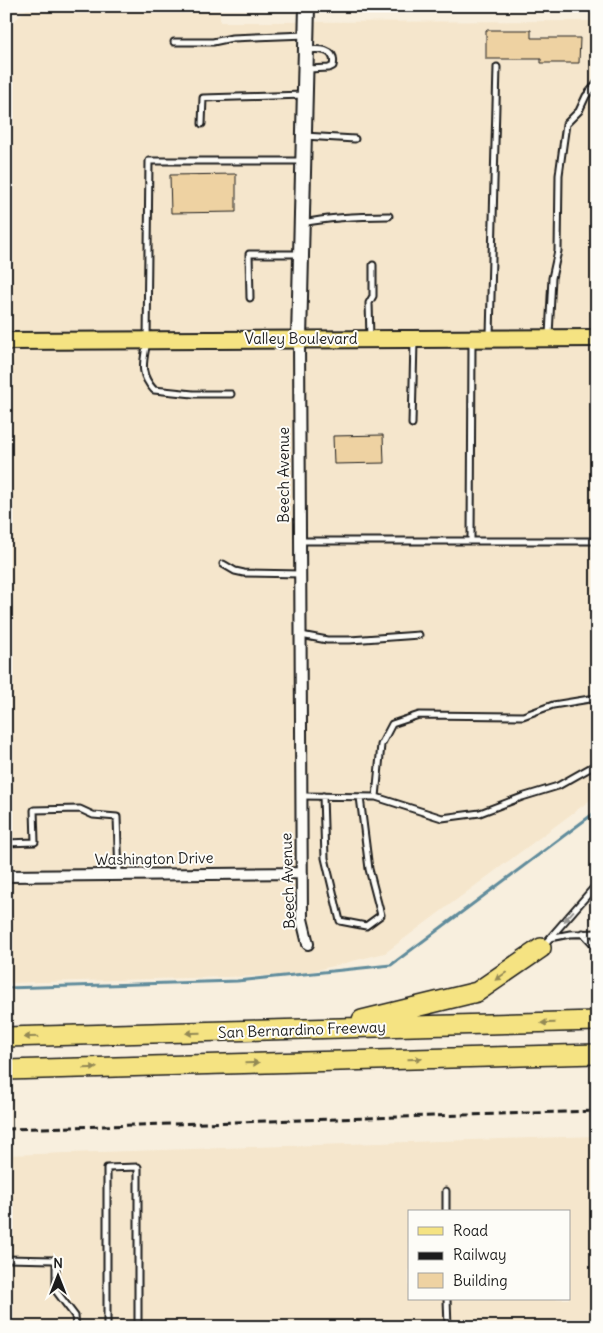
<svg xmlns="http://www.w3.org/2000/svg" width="603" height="1333" font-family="Delius,sans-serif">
  <rect width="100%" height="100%" fill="#f8efde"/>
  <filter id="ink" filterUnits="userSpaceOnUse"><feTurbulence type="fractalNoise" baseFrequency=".02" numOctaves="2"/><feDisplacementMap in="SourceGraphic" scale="10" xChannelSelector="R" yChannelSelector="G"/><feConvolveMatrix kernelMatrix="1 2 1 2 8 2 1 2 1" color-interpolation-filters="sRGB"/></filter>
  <g filter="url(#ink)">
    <!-- built -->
    <path fill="#f5e6cc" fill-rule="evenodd" d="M30 6H220V22L597 21V795L385 953 297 975 6 983V29Z
      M597 1136V1327H6V1155ZM409 1212H569V1299H409Z"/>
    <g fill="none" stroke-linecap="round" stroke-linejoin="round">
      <!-- stream -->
      <path stroke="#618c9c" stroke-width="3" d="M6 988 237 981 391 965 597 811"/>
    </g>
    <!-- building -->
    <path fill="#eed2a2" stroke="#1c1c1c" d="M486 30H531V38H580L579 63H541V59H486Z
      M236 174V212L171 213 170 175Z
      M383 435 384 463 334 464 333 436Z"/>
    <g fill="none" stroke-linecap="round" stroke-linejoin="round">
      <!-- lane casing -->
      <g stroke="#1c1c1c" stroke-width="9">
        <path id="lane" d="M174 42H213L232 38 306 35
          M307 50C319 49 337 48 333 66L329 68 308 69
          M202 124 203 98 304 95
          M304 136 355 139
          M303 223C331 217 360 216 389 216
          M250 298 249 254H301
          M490 335 497 67
          M549 335 552 278 558 251 559 175 566 124 579 111 586 96 597 83
          M370 338 369 303 373 296V265
          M231 394H193L154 390C138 372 144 362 147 340L149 161H302
          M412 424 414 341
          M300 541H597
          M471 541 472 341
          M223 564 235 571 244 573 301 574
          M301 635 327 640H350L419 635
          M302 796 376 797 442 818 480 813 522 797 558 786 597 764
          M323 796 325 858 340 921 366 926 381 915 369 869 360 797
          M376 797 381 745 392 724 419 715 523 716 553 705 596 698 597 700
          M6 843 35 842 34 810 80 809 93 815 117 817 119 875
          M583 933 597 948
          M550 938 570 934 597 933
          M543 946 597 884
          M446 1191V1212
          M6 1259 54 1260 56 1263V1291L75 1316 76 1327
          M447 1299 448 1327
          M107 1327V1168L138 1167V1327"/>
      </g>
      <!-- street casing -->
      <g stroke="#1c1c1c" stroke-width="14">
        <path id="street" d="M299 339 302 919 308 944
          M6 876 302 873"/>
      </g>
      <!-- secondary casing -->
      <g stroke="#1c1c1c" stroke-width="18">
        <path id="secondary" d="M299 339 307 6"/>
      </g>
      <!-- primary casing -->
      <g stroke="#1c1c1c" stroke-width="20">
        <path id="primary" d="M6 341 597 338"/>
      </g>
      <!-- highway casing -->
      <g stroke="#1c1c1c" stroke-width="22">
        <path id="highway" d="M362 1020 477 992 541 948
          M6 1037 597 1021
          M6 1070 597 1054"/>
      </g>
      <!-- lane -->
      <use href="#lane" stroke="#fdfcf7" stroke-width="5"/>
      <!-- street -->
      <use href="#street" stroke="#fdfcf7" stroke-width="10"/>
      <!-- secondary -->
      <use href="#secondary" stroke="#fdfcf7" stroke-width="14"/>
      <!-- primary -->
      <use href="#primary" stroke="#f5e382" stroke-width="16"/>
      <!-- highway -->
      <use href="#highway" stroke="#f5e382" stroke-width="19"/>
      <!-- rail -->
      <path stroke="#1c1c1c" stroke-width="3" stroke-dasharray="8 4" stroke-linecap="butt" d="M6 1129 597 1111"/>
    </g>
    <!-- one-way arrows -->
    <defs><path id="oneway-solid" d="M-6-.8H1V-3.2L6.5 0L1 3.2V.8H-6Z" transform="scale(1.25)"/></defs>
    <use fill="#989794" href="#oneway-solid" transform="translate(569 916) rotate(131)"/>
    <g fill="#938954">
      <use href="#oneway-solid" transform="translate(501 976) rotate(145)"/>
      <use href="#oneway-solid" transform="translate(548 1023) rotate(178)"/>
      <use href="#oneway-solid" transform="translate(193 1033) rotate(179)"/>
      <use href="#oneway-solid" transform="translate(31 1037) rotate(179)"/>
      <use href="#oneway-solid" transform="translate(415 1059) rotate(-2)"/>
      <use href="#oneway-solid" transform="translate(252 1063) rotate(-2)"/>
      <use href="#oneway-solid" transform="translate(90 1068) rotate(-2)"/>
    </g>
  </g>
  <g text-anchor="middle" stroke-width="4" stroke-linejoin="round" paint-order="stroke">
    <!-- street labels -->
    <g font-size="15" fill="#1c1c1c" stroke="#fdfcf7">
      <text x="301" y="344">Valley Boulevard</text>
      <text transform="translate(284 475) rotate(-90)" y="5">Beech Avenue</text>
      <text transform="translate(154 859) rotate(-1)" y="5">Washington Drive</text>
      <text transform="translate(288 881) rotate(-92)" y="5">Beech Avenue</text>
      <text transform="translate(302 1030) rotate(-2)" y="5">San Bernardino Freeway</text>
    </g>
  </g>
  <!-- margin -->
  <rect width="603" height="1333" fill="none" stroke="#fdfcf7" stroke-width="25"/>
  <rect x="12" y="12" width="578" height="1308" fill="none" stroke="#1c1c1c" stroke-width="2" filter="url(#ink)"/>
  <!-- legend -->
  <rect x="408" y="1210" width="162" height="90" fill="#fdfcf7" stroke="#a3a29f"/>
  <rect x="418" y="1227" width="25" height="8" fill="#f5e382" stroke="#a3a29f"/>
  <text x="453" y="1236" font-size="15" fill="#1c1c1c">Road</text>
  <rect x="418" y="1252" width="25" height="8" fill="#1c1c1c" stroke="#a3a29f"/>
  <text x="453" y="1260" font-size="15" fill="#1c1c1c">Railway</text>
  <rect x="418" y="1273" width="25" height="15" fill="#eed2a2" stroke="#a3a29f"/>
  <text x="453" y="1286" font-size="15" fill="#1c1c1c">Building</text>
  <!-- north arrow -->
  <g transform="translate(58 1276)" stroke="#fdfcf7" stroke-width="4" paint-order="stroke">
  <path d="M0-4L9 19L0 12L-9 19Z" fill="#1c1c1c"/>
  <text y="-8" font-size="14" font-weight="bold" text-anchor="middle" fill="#1c1c1c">N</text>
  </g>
</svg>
